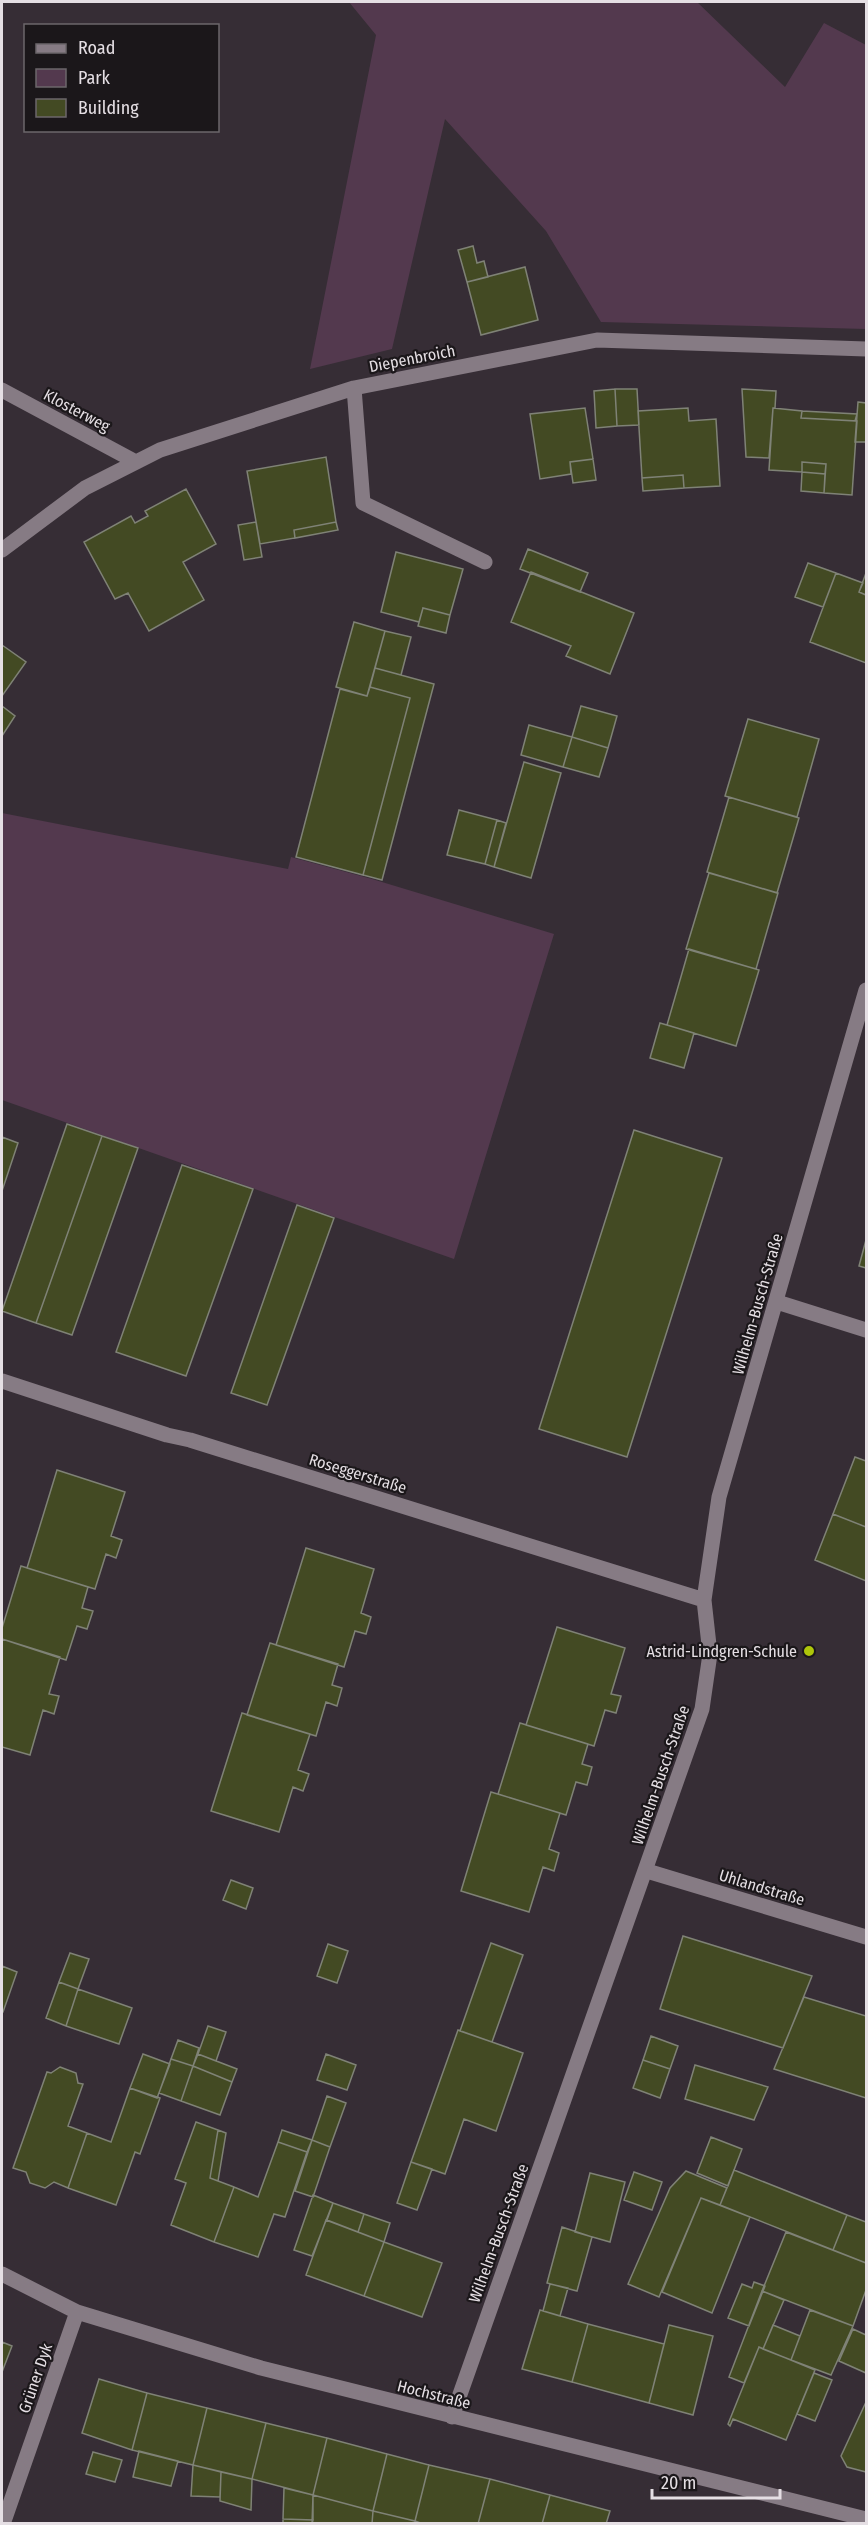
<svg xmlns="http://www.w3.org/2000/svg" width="868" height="2525" font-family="'Fira Sans Condensed',sans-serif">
  <rect width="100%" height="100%" fill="#362d35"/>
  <!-- green -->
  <path fill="#53394e" d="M349 2H697L785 87 824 23 866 45V329L601 322 546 231 445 119 392 349 310 369 376 35Z
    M2 813 288 869 291 857 372 879 554 934 454 1259 2 1100 3 864 2 863Z"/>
  <!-- building -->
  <path fill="#434a23" stroke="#7f8276" stroke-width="1.5" d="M473 246 477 263 484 261 488 277 467 282 458 250Z
    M525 267 538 320 481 335 467 282Z
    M615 389H637L639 425 617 426Z
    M615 389 617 426 596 428 594 391Z
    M742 389 776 391 775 408H773L769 458 746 457Z
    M858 402 866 403V442H855Z
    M585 408 593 459 570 462 571 474 540 479 530 414Z
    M688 408 689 421 716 419 720 486 684 488 683 475 642 478 638 411Z
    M773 408 802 411 801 418 857 421 852 495 824 493 826 464 802 462V472L769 470Z
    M802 411 857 414 855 421 801 418Z
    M326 457 336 522 294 530 295 538 260 544 247 471Z
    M593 459 596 480 573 483 570 462Z
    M802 462 826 464 825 474 802 472Z
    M802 472 825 474 824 493 801 491Z
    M683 475 684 488 643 491 642 478Z
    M186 489 216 544 183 562 204 600 149 631 128 593 115 599 84 542 131 516 135 523 148 516 145 511Z
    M256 522 262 557 244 560 238 525Z
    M336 522 338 530 295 538 294 530Z
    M528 549 588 573 580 592 520 569Z
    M396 552 463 569 450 615 423 608 419 622 381 612Z
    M808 563 836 573 823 607 795 597Z
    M531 572 634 613 610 674 566 656 571 646 511 622Z
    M836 573 863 583 859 592 866 595V663L810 642Z
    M866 573V595L859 592Z
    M423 608 450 615 446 633 418 626Z
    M354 622 385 631 367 696 336 687Z
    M385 631 411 637 401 675 375 668Z
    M2 645 26 662 2 696Z
    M375 668 434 684 382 880 363 875 410 698 370 687Z
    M370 687 410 698 363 875 296 857 340 689 367 696Z
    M2 706 15 716 2 736Z
    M581 706 617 716 608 748 572 737Z
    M748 719 819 739 797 817 725 796Z
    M529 725 572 737 563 767 521 755Z
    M572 737 608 748 599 777 563 767Z
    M524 762 561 773 531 878 494 867Z
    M729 797 799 818 777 893 707 872Z
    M459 810 497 820 485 864 447 855Z
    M497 820 506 823 494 867 485 864Z
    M709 873 778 893 756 969 686 949Z
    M689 949 759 970 736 1046 667 1025Z
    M660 1023 694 1033 684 1068 650 1058Z
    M67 1124 102 1136 36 1323 2 1311Z
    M634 1130 722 1158 627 1457 539 1429Z
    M102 1136 138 1148 72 1335 36 1323Z
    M2 1137 18 1143 2 1191Z
    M182 1165 253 1189 186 1376 116 1352Z
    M297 1205 334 1218 267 1405 231 1393Z
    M866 1240V1268L859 1266Z
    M855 1457 866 1461V1527L833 1514Z
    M57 1470 125 1492 111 1536 122 1540 116 1558 106 1554 95 1589 27 1568Z
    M833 1514 866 1527V1581L815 1560Z
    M306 1548 374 1569 361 1613 371 1617 366 1634 355 1631 344 1667 276 1645Z
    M21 1566 88 1587 82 1608 93 1611 87 1629 77 1626 66 1660 2 1639V1628Z
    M557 1627 625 1648 611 1694 621 1696 616 1713 605 1710 594 1746 526 1725Z
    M2 1639 60 1657 49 1694 59 1696 54 1714 43 1710 30 1755 2 1747Z
    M270 1643 338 1664 332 1685 342 1688 337 1706 326 1702 316 1736 247 1715Z
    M242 1713 310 1734 298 1770 309 1774 303 1791 293 1787 279 1832 211 1811Z
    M520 1723 588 1744 582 1764 592 1767 587 1785 576 1782 566 1815 498 1794Z
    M491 1792 560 1813 549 1849 559 1853 554 1871 543 1867 529 1912 461 1891Z
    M231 1880 253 1888 246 1909 223 1900Z
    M683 1936 812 1976 783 2048 660 2009Z
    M491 1943 523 1955 492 2042 460 2031Z
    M328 1944 348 1951 337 1983 317 1976Z
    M70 1953 89 1959 78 1989 59 1982Z
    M2 1966 17 1972 3 2012H2Z
    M59 1982 78 1989 66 2026 46 2018Z
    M78 1989 132 2008 119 2044 66 2026Z
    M804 1997 866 2016V2098L774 2069Z
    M208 2026 226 2032 216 2061 198 2054Z
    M458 2030 523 2053 496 2131 464 2119 445 2174 411 2162Z
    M651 2036 678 2046 670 2069 643 2060Z
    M178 2040 199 2048 193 2066 171 2059Z
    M143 2054 170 2064 157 2098 130 2088Z
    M198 2054 237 2069 232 2082 193 2066Z
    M326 2054 356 2065 347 2090 317 2080Z
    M171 2059 193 2066 181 2101 159 2093Z
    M643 2060 670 2069 660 2098 633 2088Z
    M695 2065 768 2087 754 2120 685 2099Z
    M193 2066 232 2082 220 2115 181 2101Z
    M60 2067 76 2073 78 2083 83 2084 68 2126 87 2133 68 2188 54 2182 45 2188 30 2183 26 2172 13 2168 47 2072 51 2073Z
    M130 2088 160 2098 140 2154 135 2152 116 2205 68 2188 87 2133 111 2142Z
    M327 2096 346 2103 330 2147 312 2140Z
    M196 2122 218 2130 210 2178 234 2187 214 2242 171 2225 186 2183 175 2179Z
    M218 2130 226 2133 218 2181 210 2178Z
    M282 2130 312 2140 307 2152 278 2142Z
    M711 2137 742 2149 728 2186 697 2173Z
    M312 2140 330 2147 313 2197 295 2191Z
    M278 2142 307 2152 285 2217 274 2214 258 2257 214 2242 234 2187 258 2197Z
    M411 2162 432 2169 417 2210 397 2203Z
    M734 2170 847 2215 833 2250 720 2205Z
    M686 2171 727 2188 720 2205 701 2198 659 2297 628 2284 670 2188Z
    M634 2172 662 2182 652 2210 624 2200Z
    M590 2173 625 2182 610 2242 575 2232Z
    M313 2195 333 2203 312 2256 294 2250Z
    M701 2198 750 2217 712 2313 662 2292Z
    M333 2203 364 2214 358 2232 327 2220Z
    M364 2214 390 2223 384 2242 358 2232Z
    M847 2215 866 2222V2263L833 2250Z
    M326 2220 384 2242 364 2296 306 2275Z
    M562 2227 592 2237 577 2291 547 2283Z
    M786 2232 866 2263V2290L853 2326 762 2291Z
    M384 2242 442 2263 422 2317 364 2296Z
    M754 2282 765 2286 749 2326 728 2318 742 2284 752 2288Z
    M550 2284 568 2288 560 2316 543 2311Z
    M762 2291 784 2300 763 2349 759 2347 744 2383 729 2377Z
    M540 2310 588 2324 572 2382 522 2369Z
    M810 2310 853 2326 831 2375 791 2360Z
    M588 2324 664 2344 649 2403 572 2382Z
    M669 2325 713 2336 693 2415 649 2403Z
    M773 2325 800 2336 791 2360 763 2349Z
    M853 2329 866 2335V2373L839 2361Z
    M2 2342 12 2346 2 2372Z
    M759 2347 815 2370 786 2440 733 2419 730 2426 728 2424Z
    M814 2373 832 2380 815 2421 797 2414Z
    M99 2379 147 2393 132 2450 82 2433Z
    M147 2393 207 2408 193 2465 132 2450Z
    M866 2402V2472L847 2467 841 2456Z
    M207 2408 266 2423 252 2479 193 2465Z
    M266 2423 327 2438 313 2495 252 2479Z
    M327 2438 387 2454 373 2511 313 2495Z
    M139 2451 178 2461 171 2486 133 2477Z
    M93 2452 122 2460 115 2482 86 2474Z
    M387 2454 429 2465 415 2521 373 2511Z
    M193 2465 221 2472 220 2497 191 2496Z
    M429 2465 490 2479 478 2524H423L415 2521Z
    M221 2472 252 2479 251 2510 220 2501Z
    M490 2479 550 2495 542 2524H478Z
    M284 2488 313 2495V2520L283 2519Z
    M313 2495 373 2511 372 2524H312Z
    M550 2495 610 2511 606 2524H542Z
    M373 2511 415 2521V2524H372Z
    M283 2519 313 2520 312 2524H283Z"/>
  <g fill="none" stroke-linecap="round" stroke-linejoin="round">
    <!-- minor -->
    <path stroke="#867b84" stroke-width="15" d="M354 388 363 503 485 562
      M2 390 136 462
      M2 550 85 488 160 450 354 388 597 340 866 349
      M777 1302 866 1330
      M2 1381 167 1435 190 1440 704 1600
      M647 1871 866 1937
      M2 2274 77 2312 261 2368 866 2519
      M452 2417 702 1709 710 1654 704 1600 719 1497 866 990
      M3 2524 77 2312"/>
  </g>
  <!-- markers -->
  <circle fill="#aec60a" stroke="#1b171a" stroke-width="2" cx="809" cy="1651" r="6"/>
  <g text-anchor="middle" stroke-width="4.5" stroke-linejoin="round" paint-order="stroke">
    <!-- street labels -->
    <g font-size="16" fill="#e5dfe4" stroke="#1b171a">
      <text transform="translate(412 358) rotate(-11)" y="6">Diepenbroich</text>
      <text transform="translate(77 410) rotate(28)" y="6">Klosterweg</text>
      <text transform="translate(757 1304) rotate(-74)" y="6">Wilhelm-Busch-Straße</text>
      <text transform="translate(358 1473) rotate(17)" y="6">Roseggerstraße</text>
      <text transform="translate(660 1775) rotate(-71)" y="6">Wilhelm-Busch-Straße</text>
      <text transform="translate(762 1887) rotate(17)" y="6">Uhlandstraße</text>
      <text transform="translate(498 2233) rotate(-70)" y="6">Wilhelm-Busch-Straße</text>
      <text transform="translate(35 2378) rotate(-71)" y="6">Grüner Dyk</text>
      <text transform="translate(434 2394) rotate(14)" y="6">Hochstraße</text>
    </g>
    <!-- poi labels -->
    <g font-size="16" fill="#e5dfe4" stroke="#1b171a" text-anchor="end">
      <text x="797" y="1657">Astrid-Lindgren-Schule</text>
    </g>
  </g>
  <!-- border -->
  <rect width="868" height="2525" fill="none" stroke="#e5dfe4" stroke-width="6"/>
  <!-- legend -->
  <rect x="24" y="24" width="195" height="108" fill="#1b171a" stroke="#6c676b" stroke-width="1.5"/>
  <rect x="36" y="44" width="30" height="9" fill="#867b84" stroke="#6c676b" stroke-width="1.5"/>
  <text x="78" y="54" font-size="18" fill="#e5dfe4">Road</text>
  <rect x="36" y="69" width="30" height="18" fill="#53394e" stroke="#6c676b" stroke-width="1.5"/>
  <text x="78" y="84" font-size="18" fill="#e5dfe4">Park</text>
  <rect x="36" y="99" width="30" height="18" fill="#434a23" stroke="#6c676b" stroke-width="1.5"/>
  <text x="78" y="114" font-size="18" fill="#e5dfe4">Building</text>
  <!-- scale -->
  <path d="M652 2489v9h128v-9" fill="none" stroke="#e5dfe4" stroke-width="3"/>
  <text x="661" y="2489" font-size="18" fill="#e5dfe4" stroke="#1b171a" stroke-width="4.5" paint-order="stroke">20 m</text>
</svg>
